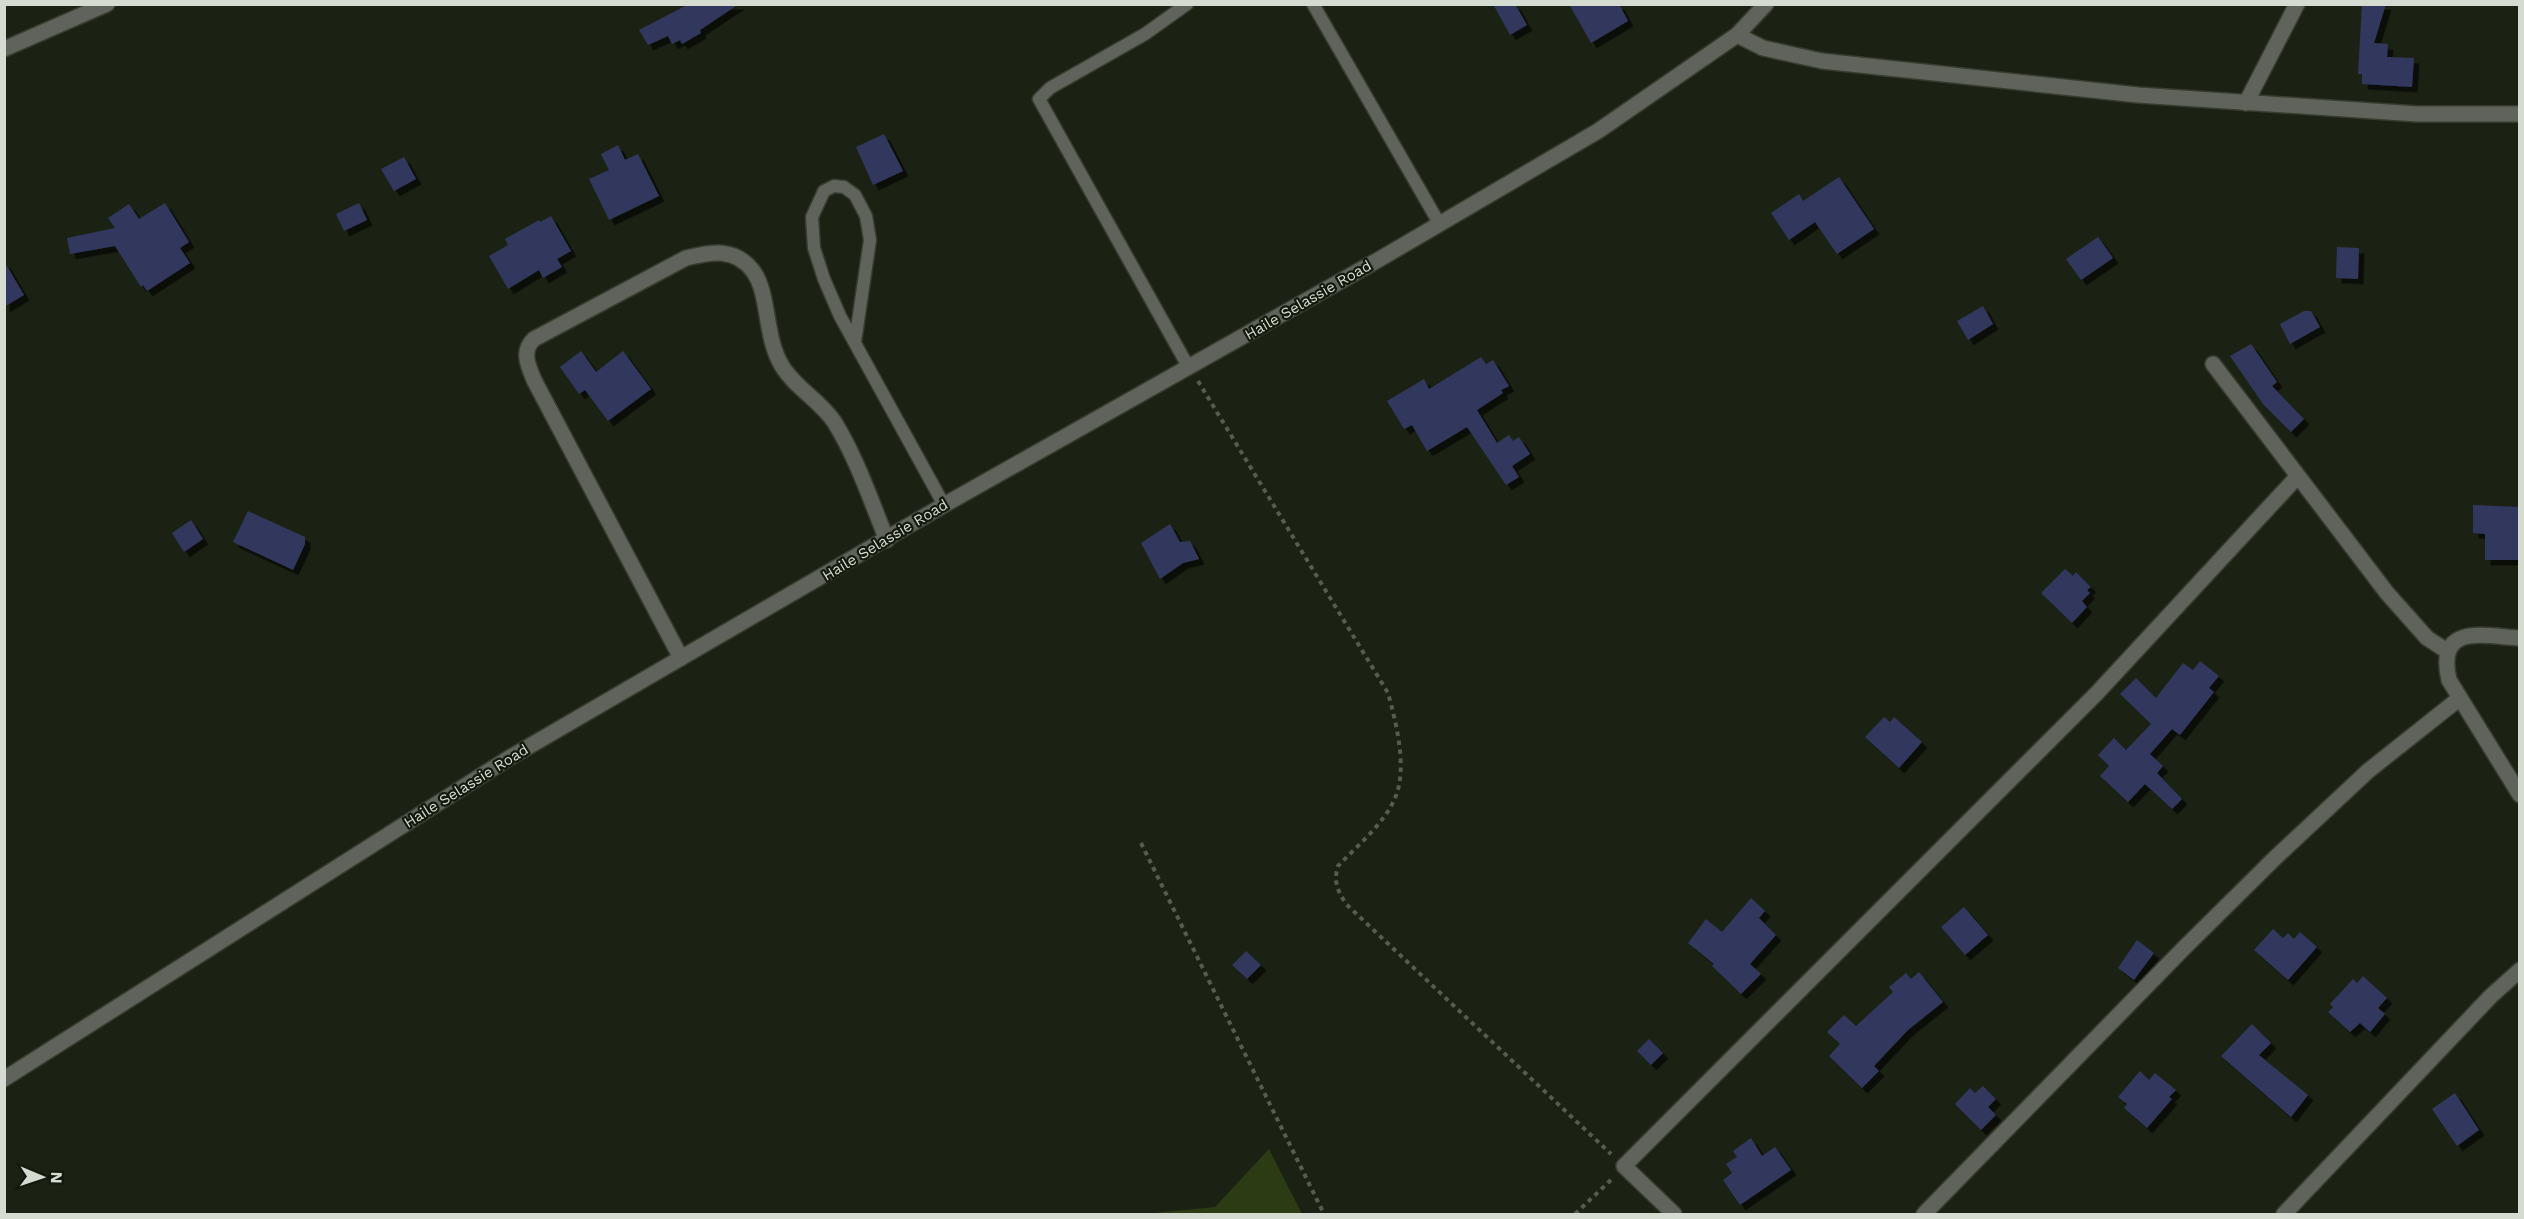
<svg xmlns="http://www.w3.org/2000/svg" width="2524" height="1219" font-family="'Work Sans',sans-serif">
  <defs>
    <filter id="shadow"><feDropShadow dx="5.5" dy="5.5" stdDeviation="0" flood-color="#0009"/></filter>
  </defs>
  <rect width="100%" height="100%" fill="#1c2213"/>
  <!-- green -->
  <path fill="#2c3b14" d="M1269 1149 1302 1214H1143L1215 1207Z"/>
  <!-- building -->
  <path fill="#31385d" filter="url(#shadow)" d="M689 4H739L700 30 701 33 682 44 680 40 672 44 668 36 648 45 639 30Z
    M1493 4H1515L1527 25 1510 35Z
    M1569 4H1619L1628 21 1591 43Z
    M2362 4H2386L2374 43 2388 44 2387 57 2414 58 2412 87 2362 84V74H2358Z
    M884 134 903 171 873 185 856 147Z
    M618 145 625 160 638 154 659 196 609 220 589 179 609 170 601 154Z
    M404 157 416 179 394 191 381 169Z
    M1839 177 1874 229 1837 254 1815 222 1789 240 1771 213 1799 194 1803 201Z
    M165 203 189 242 180 248 190 263 147 291 143 285 141 287 115 246 70 254 67 238 115 228 108 218 129 204 139 219Z
    M359 203 367 220 344 231 336 214Z
    M551 216 571 251 557 259 562 267 543 278 539 270 508 289 489 256 508 245 505 239 539 220 540 222Z
    M2098 237 2113 258 2081 280 2066 259Z
    M2337 247 2359 248 2358 279 2336 278Z
    M4 261 24 295 4 307Z
    M1983 306 1993 324 1968 340 1957 321Z
    M2304 311H2311L2320 327 2290 344 2280 324Z
    M2251 344 2277 382 2272 386 2304 419 2291 432 2263 404 2230 356Z
    M581 351 596 372 623 351 651 389 608 421 585 390 579 394 560 367Z
    M1481 357 1486 364 1493 360 1509 386 1501 390 1503 393 1477 410 1497 443 1509 435 1513 441 1519 437 1530 454 1512 466 1519 477 1506 485 1467 427 1427 451 1412 425 1404 429 1387 401 1424 379 1429 389Z
    M2473 505 2520 507V560H2485V534L2473 533Z
    M248 511 305 537V544L293 570 233 542Z
    M191 520 203 539 184 552 172 533Z
    M1170 524 1180 542 1190 541 1199 559 1183 563 1160 579 1141 543Z
    M2065 569 2073 576 2076 572 2091 587 2087 590 2090 593 2082 601 2087 607 2072 623 2041 593Z
    M2200 661 2219 676 2209 688 2214 692 2180 735 2172 729 2150 754 2163 766 2157 773 2182 799 2172 809 2145 784 2128 802 2100 776 2109 766 2098 755 2114 738 2126 750 2151 724 2120 694 2136 678 2156 698 2183 663 2193 670Z
    M1884 717 1890 722 1894 717 1922 742 1899 768 1865 737Z
    M1751 898 1765 911 1759 918 1776 935 1750 964 1761 974 1741 994 1712 966 1714 964 1688 943 1706 919 1722 932Z
    M1964 907 1988 935 1965 955 1941 927Z
    M2273 929 2283 938 2288 933 2294 939 2300 932 2317 947 2288 980 2254 950Z
    M2137 940 2154 953 2134 980 2118 968Z
    M1246 951 1261 965 1247 979 1232 965Z
    M1919 972 1943 1002 1908 1030 1874 1066 1879 1071 1862 1088 1829 1056 1840 1044 1827 1032 1844 1015 1856 1026 1893 992 1889 987 1906 973 1911 979Z
    M2363 976 2387 998 2378 1008 2385 1014 2370 1032 2360 1023 2350 1032 2328 1012 2333 1007 2330 1004 2353 979 2357 983Z
    M2252 1024 2271 1043 2259 1055 2308 1095 2291 1117 2221 1056Z
    M1649 1039 1663 1053 1651 1065 1637 1051Z
    M2140 1071 2149 1080 2155 1073 2176 1090 2169 1097 2172 1099 2147 1128 2124 1108 2127 1104 2118 1097Z
    M1983 1086 1996 1099 1988 1107 1996 1115 1981 1130 1955 1104 1970 1088 1975 1093Z
    M2455 1093 2479 1130 2457 1146 2432 1109Z
    M1751 1138 1762 1156 1775 1147 1791 1170 1740 1205 1723 1180 1732 1173 1726 1164 1737 1157 1733 1151Z"/>
  <g fill="none" stroke-linecap="round" stroke-linejoin="round">
    <!-- service casing -->
    <g stroke="#363c2e" stroke-width="15">
      <path id="service" d="M1187 4 1145 34 1050 88 1039 99 1189 368
        M1313 4 1439 223
        M855 342 870 240 866 216 855 195 844 187 834 186 824 191 812 217 814 248 824 279 840 316 944 505"/>
    </g>
    <!-- minor casing -->
    <g stroke="#363c2e" stroke-width="18">
      <path id="minor" d="M1737 35 1763 48 1822 61 2138 95 2417 114H2520
        M4 49 107 4
        M2246 103 2297 4
        M2213 364 2387 593 2427 638 2447 651
        M2520 638C2482 636 2436 623 2449 680L2520 795
        M681 658 534 380C528 365 521 351 534 339L686 258C711 252 735 247 753 271 770 294 764 337 782 366 795 388 821 401 835 423 857 459 871 501 887 540
        M1674 1214 1624 1166 2097 693 2297 477
        M1924 1214 2183 949 2275 858 2368 771 2460 698
        M2284 1214 2491 996 2520 970"/>
    </g>
    <!-- tertiary casing -->
    <g stroke="#363c2e" stroke-width="18">
      <path id="tertiary" d="M4 1079 509 758 944 505 1378 260 1598 131 1737 35 1766 4"/>
    </g>
    <!-- path -->
    <path stroke="#565c4f" stroke-width="4" stroke-dasharray="4.5 4.5" stroke-linecap="butt" d="M1198 381 1388 693C1396 722 1408 769 1395 798 1384 824 1357 846 1338 866 1333 882 1338 891 1346 904L1611 1154
      M1141 843 1324 1214
      M1575 1214 1613 1178"/>
    <!-- service -->
    <use href="#service" stroke="#5f635b" stroke-width="12"/>
    <!-- minor -->
    <use href="#minor" stroke="#5f635b" stroke-width="15"/>
    <!-- tertiary -->
    <use href="#tertiary" stroke="#5f635b" stroke-width="15"/>
  </g>
  <g text-anchor="middle" stroke-width="4.5" stroke-linejoin="round" paint-order="stroke">
    <!-- street labels -->
    <g font-size="15" fill="#d6dbd1" stroke="#13190b">
      <text transform="translate(1308 300) rotate(-30)" y="5">Haile Selassie Road</text>
      <text transform="translate(885 540) rotate(-31)" y="5">Haile Selassie Road</text>
      <text transform="translate(466 786) rotate(-32)" y="5">Haile Selassie Road</text>
    </g>
  </g>
  <!-- border -->
  <rect width="2524" height="1219" fill="none" stroke="#d6dbd1" stroke-width="12"/>
  <!-- north arrow -->
  <g transform="translate(42 1177) rotate(92)" stroke="#13190b" stroke-width="4.5" paint-order="stroke">
  <path d="M0-4.5L10 22L0 15L-10 22Z" fill="#d6dbd1"/>
  <text y="-9" font-size="16" font-weight="bold" text-anchor="middle" fill="#d6dbd1">N</text>
  </g>
</svg>
